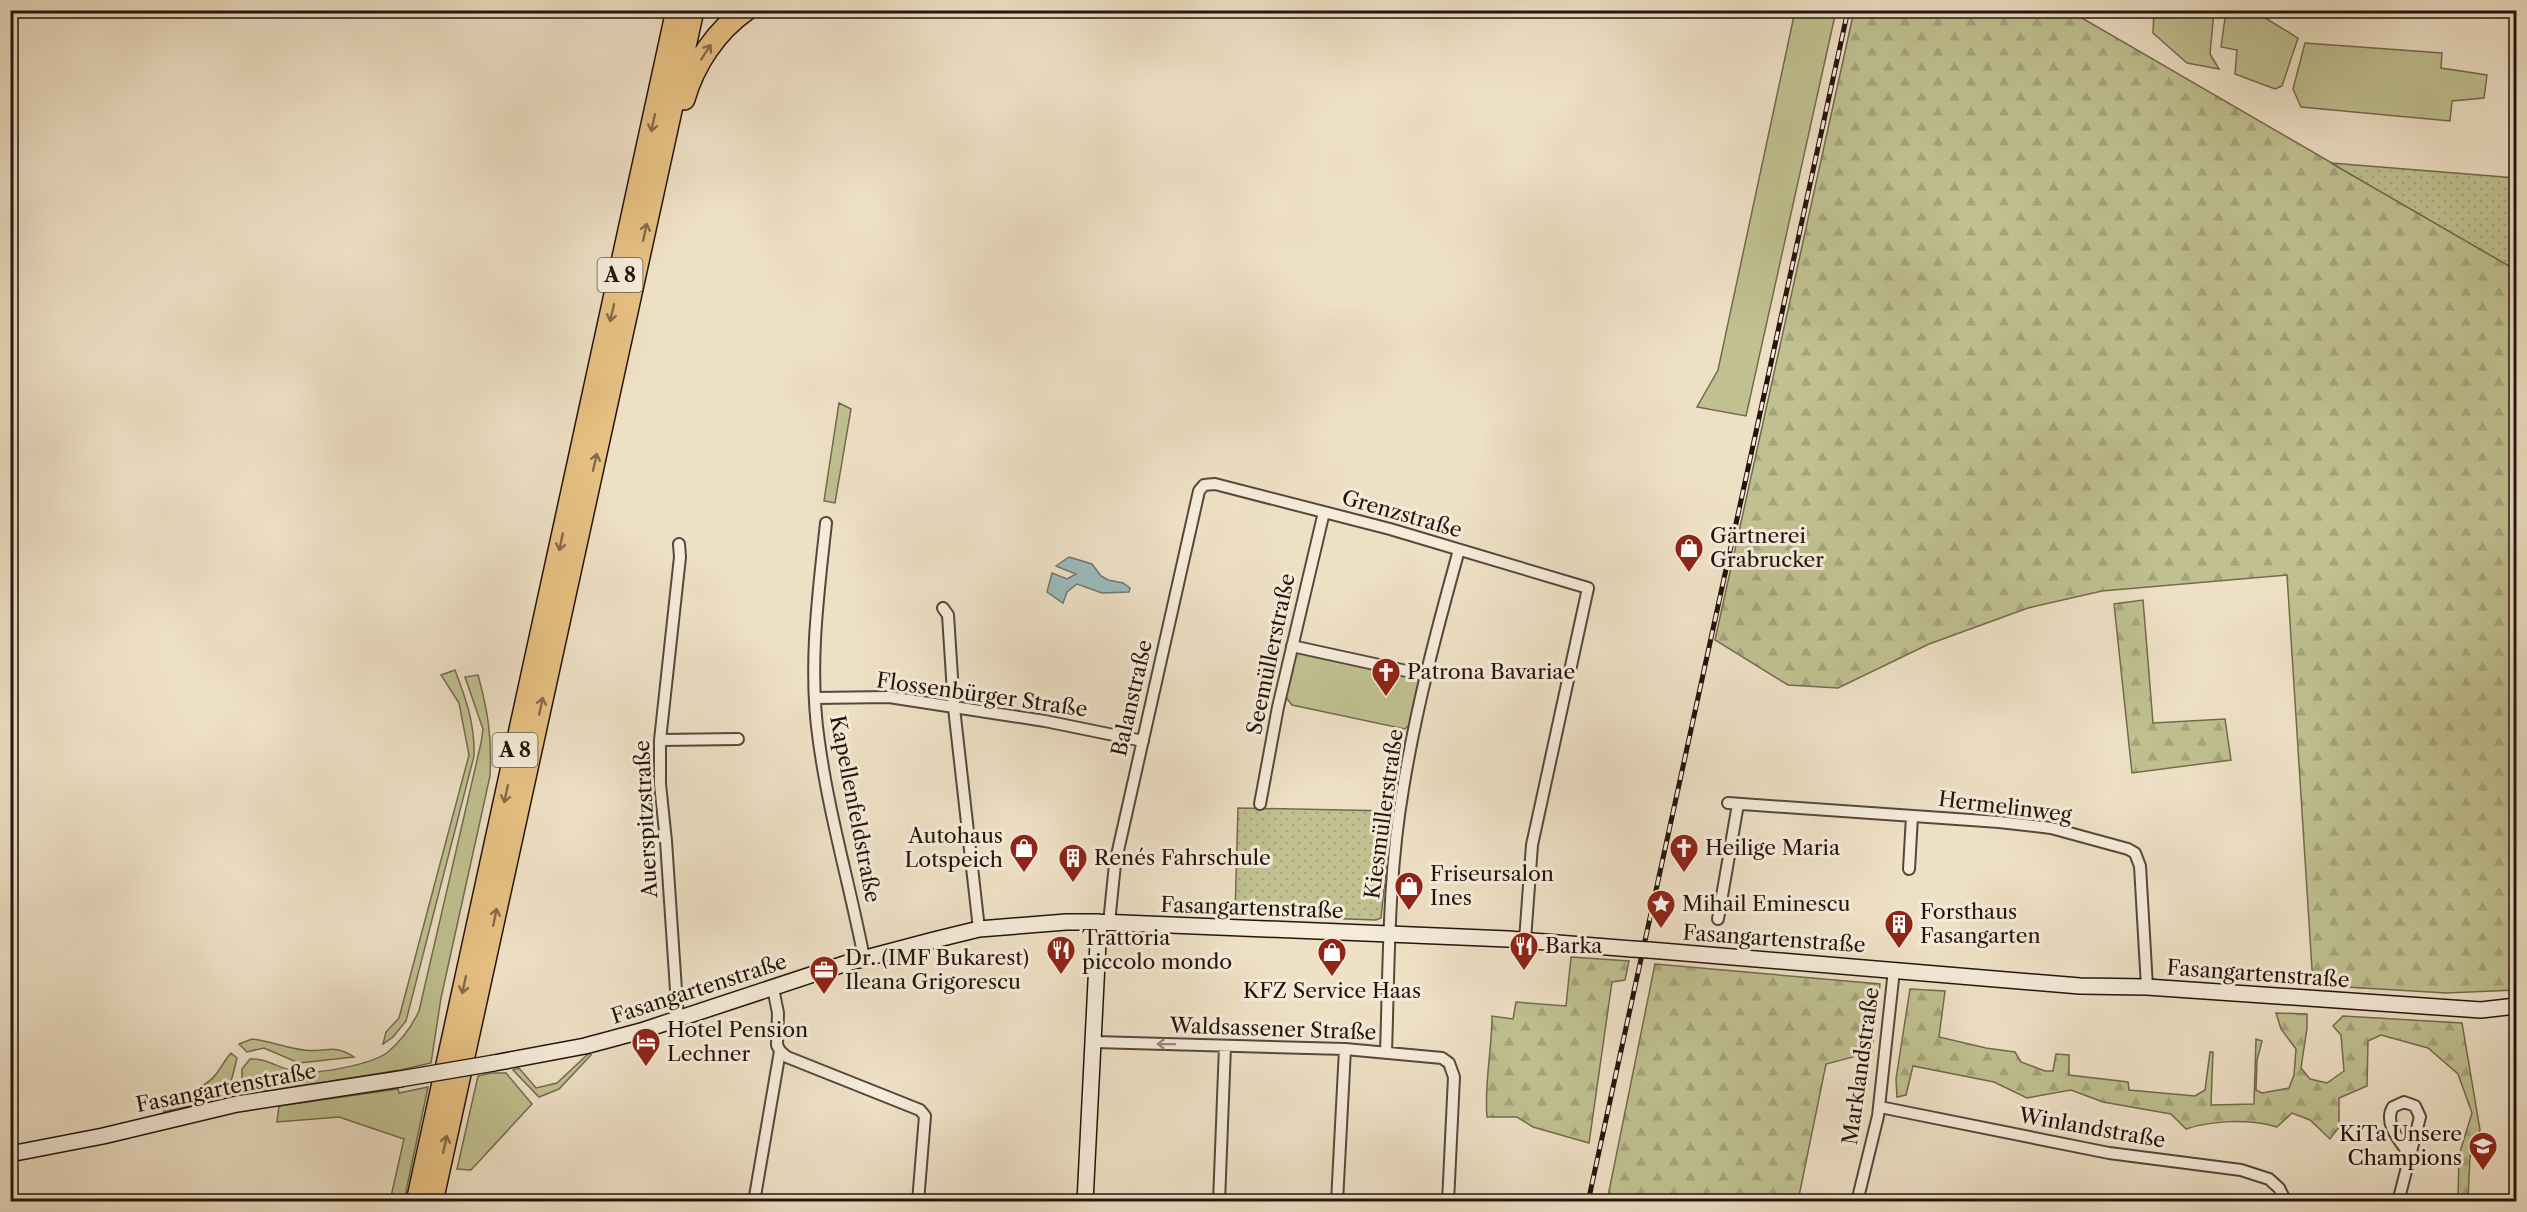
<svg xmlns="http://www.w3.org/2000/svg" width="2527" height="1212" font-family="'Libre Caslon Text',serif">
  <defs>
    <pattern id="forest-firs" width="22" height="20" patternUnits="userSpaceOnUse" patternTransform="scale(1.5)"><rect width="22" height="20" fill="#c0c090"/><path d="M5 1l3.5 6h-7zM16 11l3.5 6h-7z" fill="#a5a47b"/></pattern>
    <pattern id="park-dots" width="8" height="8" patternUnits="userSpaceOnUse" patternTransform="scale(1.5)"><rect width="8" height="8" fill="#c0c090"/><path d="M2 2h.1M6 6h.1" fill="none" stroke="#a5a47b" stroke-width="1.8" stroke-linecap="round"/></pattern>
  </defs>
  <rect width="100%" height="100%" fill="#eee0c5"/>
  <filter id="stains"><feTurbulence type="fractalNoise" baseFrequency=".00333" numOctaves="4"/><feColorMatrix values="0 0 0 0 .2 0 0 0 0 .09 0 0 0 0 .02 0 0 0 .5 -.17"/></filter>
  <radialGradient id="worn" r=".72"><stop offset=".6" stop-color="#630" stop-opacity="0"/><stop offset="1" stop-color="#630" stop-opacity=".3"/></radialGradient>
  <!-- grass -->
  <path fill="#c0c090" stroke="#726a4e" stroke-width="1.5" d="M1795 11H1836L1746 416 1697 407 1718 370Z
    M2154 11H2214L2210 54 2219 69 2187 63 2153 33Z
    M2226 11 2262 16 2298 38 2282 86 2275 89 2235 74 2237 50 2221 47Z
    M2305 43 2442 53 2441 68 2487 75 2484 98 2452 101 2450 121 2301 107 2293 89Z
    M839 403 851 409 835 503 824 501Z
    M1300 651 1415 676 1419 679 1410 724 1405 729 1292 705 1285 696 1293 656Z
    M455 670C466 699 475 724 474 756L406 1021 393 1037 383 1044 386 1032 399 1018 469 755 459 703 441 675Z
    M478 675C488 711 492 738 490 776L441 998 431 1063 400 1070 258 1093 247 1091 242 1086V1069L250 1059C266 1058 278 1068 294 1071 314 1076 373 1064 388 1052 402 1040 411 1028 419 1011L481 743 483 729 465 677Z
    M252 1039C270 1041 287 1048 304 1050 324 1053 334 1043 354 1057L299 1063 264 1048 247 1052 239 1044Z
    M231 1053 237 1058 231 1082 221 1098 164 1112 162 1104C178 1097 207 1088 217 1073 222 1066 225 1060 231 1053Z
    M589 1053 591 1055 559 1089 539 1097 513 1070 519 1068 536 1088 557 1083Z
    M491 1073H506L532 1104 471 1170 457 1169 478 1076Z
    M428 1087 404 1201H390L404 1139 339 1117 277 1122 279 1106 398 1089 399 1093Z"/>
  <!-- forest -->
  <path fill="url(#forest-firs)" stroke="#726a4e" stroke-width="1.5" d="M1854 11H2070L2516 270V990L2446 993 2313 985 2287 575 2102 591 2028 608 1929 644 1838 688 1788 685 1715 640Z
    M2143 600 2153 723 2225 719 2231 760 2132 773 2114 604Z
    M1571 957 1629 961 1625 980 1612 982 1589 1143 1533 1127 1517 1117H1487C1484 1084 1492 1050 1492 1016L1513 1019 1516 1002 1566 1006Z
    M1655 964 1880 984 1872 1052 1826 1064 1798 1201H1607Z
    M1910 989 1945 991 1939 1037 1986 1048 2015 1052 2021 1062 2045 1071H2053L2056 1054 2069 1055V1075L2128 1082 2129 1090 2195 1096 2205 1090 2210 1052H2213L2211 1105 2254 1104 2256 1039 2262 1041 2257 1060 2256 1090 2262 1093 2289 1088 2294 1075 2296 1049 2281 1029 2276 1013 2307 1014V1028L2301 1068 2310 1079 2327 1083 2344 1071 2341 1035 2333 1026 2343 1016 2462 1023 2480 1130 2470 1157 2468 1200 2458 1199 2459 1155 2472 1113 2458 1074 2428 1048 2381 1035 2368 1041 2367 1086 2339 1098V1127L2330 1139 2310 1120 2292 1113 2277 1127C2250 1119 2213 1120 2186 1129L2171 1114 2103 1102 2071 1090 2027 1098 1994 1082 1913 1066 1906 1095 1897 1097 1896 1079Z"/>
  <!-- park -->
  <path fill="url(#park-dots)" stroke="#726a4e" stroke-width="1.5" d="M2331 163 2516 178V270Z
    M1238 808 1392 811 1381 918 1376 920 1235 915Z"/>
  <!-- water -->
  <path fill="#9cbbbc" stroke="#6c7876" stroke-width="1.5" d="M1069 557 1092 564 1101 576 1108 580 1123 583 1130 588 1129 592 1102 593 1077 584 1067 592 1063 603 1047 592 1052 573 1067 579 1076 574 1056 566Z"/>
  <g fill="none" stroke-linecap="round" stroke-linejoin="round">
    <!-- street casing -->
    <g stroke="#57473b" stroke-width="14">
      <path id="street" d="M826 523C818 596 808 669 819 742 829 815 850 886 864 958
        M943 608 948 615 954 708 979 929
        M1292 646 1425 675
        M815 698 889 697 1045 721 1143 741
        M660 740 738 739
        M1728 803 1999 822 2051 828 2128 849 2135 853 2140 866 2147 987
        M1260 804 1278 707 1324 512
        M1909 869 1912 816
        M1718 919 1738 804
        M1109 923 1115 864 1199 491 1204 485 1215 484 1390 529 1588 588 1532 845 1525 940
        M678 1020 666 841 660 784V740L680 557 679 544
        M1095 1042 1345 1049 1442 1058 1449 1063 1454 1077 1448 1202
        M780 1051 787 1057 920 1110 925 1116 918 1202
        M1386 1052C1389 964 1388 876 1403 789 1416 708 1437 629 1459 550
        M1880 1107 2109 1153 2241 1170 2269 1179 2279 1188 2286 1202
        M754 1202 780 1051 777 1045 778 1013 773 988
        M1219 1202 1225 1046
        M1337 1202 1345 1049
        M1857 1202 1878 1116 1894 970
        M2398 1202 2420 1117 2415 1106 2404 1102 2393 1107C2383 1123 2400 1141 2409 1154"/>
    </g>
    <!-- secondary casing -->
    <g stroke="#25140d" stroke-width="18">
      <path id="secondary" d="M1649 950 2080 986 2147 987 2481 1010 2516 1006
        M494 1063 585 1046 641 1031 847 963 934 940 979 929 1066 922H1099L1508 939 1632 949
        M10 1154 103 1136 237 1104 400 1079
        M1085 1202 1099 922"/>
    </g>
    <!-- highway casing -->
    <g stroke="#25140d" stroke-width="24">
      <path id="highway" d="M684 99C694 64 716 31 746 10
        M417 1202 677 10
        M432 1202 693 10"/>
    </g>
    <!-- street -->
    <use href="#street" stroke="#f4ebd9" stroke-width="10"/>
    <!-- secondary -->
    <use href="#secondary" stroke="#f4ebd9" stroke-width="15"/>
    <!-- highway -->
    <use href="#highway" stroke="#e7c082" stroke-width="21"/>
    <!-- rail casing -->
    <g stroke="#25140d" stroke-width="5">
      <path id="rail" d="M1588 1202 1848 10"/>
    </g>
    <!-- rail -->
    <use href="#rail" stroke="#f4ebd9" stroke-width="3" stroke-dasharray="9" stroke-linecap="butt"/>
    <!-- secondary-bridge casing -->
    <g stroke="#25140d" stroke-width="18" stroke-linecap="butt">
      <path id="secondary-bridge" d="M1632 949 1649 950
        M400 1079 494 1063"/>
    </g>
    <!-- secondary-bridge -->
    <use href="#secondary-bridge" stroke="#f4ebd9" stroke-width="15"/>
  </g>
  <!-- one-way arrows -->
  <defs><path id="oneway-shaft" d="M-6 0H5M1.5-3L5.5 0L1.5 3" fill="none" stroke-width="1.6" stroke-linecap="round" stroke-linejoin="round" transform="scale(1.5)"/></defs>
  <g stroke="#866a48">
    <use href="#oneway-shaft" transform="translate(706 52) rotate(-57)"/>
    <use href="#oneway-shaft" transform="translate(653 123) rotate(102)"/>
    <use href="#oneway-shaft" transform="translate(645 232) rotate(-78)"/>
    <use href="#oneway-shaft" transform="translate(612 313) rotate(103)"/>
    <use href="#oneway-shaft" transform="translate(595 462) rotate(-77)"/>
    <use href="#oneway-shaft" transform="translate(561 542) rotate(102)"/>
    <use href="#oneway-shaft" transform="translate(541 706) rotate(-78)"/>
    <use href="#oneway-shaft" transform="translate(506 794) rotate(102)"/>
    <use href="#oneway-shaft" transform="translate(495 917) rotate(-78)"/>
    <use href="#oneway-shaft" transform="translate(464 985) rotate(102)"/>
    <use href="#oneway-shaft" transform="translate(445 1144) rotate(-78)"/>
  </g>
  <use stroke="#978a7d" href="#oneway-shaft" transform="translate(1166 1044) rotate(-179)"/>
  <!-- icons -->
  <defs>
    <g id="shop-pin" transform="scale(1.5)"><path d="M0 17L-7.5 6A9.5 9.5 0 1 1 7.5 6Z" fill="#8f2418" stroke="#f4ebd9"/><path d="M-5-2.5h2.3a2.7 3.5 0 0 1 5.4 0H5L5.5 6h-11ZM-1.5-2.5h3a1.5 2.3 0 0 0-3 0Z" fill="#fff"/></g>
    <g id="church-pin" transform="scale(1.5)"><path d="M0 17L-7.5 6A9.5 9.5 0 1 1 7.5 6Z" fill="#8f2418" stroke="#f4ebd9"/><path d="M-1.2-6h2.4v3.5h3.3v2.4h-3.3V6h-2.4V-.1h-3.3v-2.4h3.3Z" fill="#fff"/></g>
    <g id="building-pin" transform="scale(1.5)"><path d="M0 17L-7.5 6A9.5 9.5 0 1 1 7.5 6Z" fill="#8f2418" stroke="#f4ebd9"/><path d="M-4-6H4V6H1V3H-1V6H-4ZM-2.5-4.3h1.7v1.8h-1.7ZM.8-4.3h1.7v1.8H.8ZM-2.5-1h1.7V.8h-1.7ZM.8-1h1.7V.8H.8Z" fill="#fff"/></g>
    <g id="sight-pin" transform="scale(1.5)"><path d="M0 17L-7.5 6A9.5 9.5 0 1 1 7.5 6Z" fill="#8f2418" stroke="#f4ebd9"/><path d="M0-6L1.8-2.2L6-1.7L2.9 1.2L3.7 5.4L0 3.3L-3.7 5.4L-2.9 1.2L-6-1.7L-1.8-2.2Z" fill="#fff"/></g>
    <g id="restaurant-pin" transform="scale(1.5)"><path d="M0 17L-7.5 6A9.5 9.5 0 1 1 7.5 6Z" fill="#8f2418" stroke="#f4ebd9"/><path d="M-5-6h1v4h1v-4h1v4h1v-4h1v5L-1.5 .5V6h-2V.5L-5-1ZM5-6V6H3V1.5H1.5Q1.5-4 5-6Z" fill="#fff"/></g>
    <g id="office-pin" transform="scale(1.5)"><path d="M0 17L-7.5 6A9.5 9.5 0 1 1 7.5 6Z" fill="#8f2418" stroke="#f4ebd9"/><path d="M-6-3h4V-5.5h4V-3h4V5H-6ZM-1-4.5V-3h2v-1.5ZM-6 0V1H6V0Z" fill="#fff"/></g>
    <g id="hotel-pin" transform="scale(1.5)"><path d="M0 17L-7.5 6A9.5 9.5 0 1 1 7.5 6Z" fill="#8f2418" stroke="#f4ebd9"/><path d="M-6-4.5h1.5V1H6V5H4.5V3h-9V5H-6ZM-4 0a1.8 1.8 0 1 1 3.6 0ZM.5 0V-2.5h3Q6-2.5 6 0Z" fill="#fff"/></g>
    <g id="school-pin" transform="scale(1.5)"><path d="M0 17L-7.5 6A9.5 9.5 0 1 1 7.5 6Z" fill="#8f2418" stroke="#f4ebd9"/><path d="M0-5L7-2L0 1L-7-2ZM-4 1L0 2.5L4 1V4Q0 6-4 4Z" fill="#fff"/></g>
  </defs>
  <g fill-rule="evenodd">
    <use href="#shop-pin" x="1689" y="548"/>
    <use href="#church-pin" x="1386" y="672"/>
    <use href="#shop-pin" x="1024" y="848"/>
    <use href="#church-pin" x="1684" y="848"/>
    <use href="#building-pin" x="1073" y="858"/>
    <use href="#shop-pin" x="1409" y="886"/>
    <use href="#sight-pin" x="1661" y="904"/>
    <use href="#building-pin" x="1899" y="924"/>
    <use href="#restaurant-pin" x="1524" y="946"/>
    <use href="#restaurant-pin" x="1061" y="950"/>
    <use href="#shop-pin" x="1332" y="952"/>
    <use href="#office-pin" x="824" y="970"/>
    <use href="#hotel-pin" x="646" y="1042"/>
    <use href="#school-pin" x="2483" y="1146"/>
  </g>
  <g text-anchor="middle" stroke-width="6" stroke-linejoin="round" paint-order="stroke">
    <!-- shield labels -->
    <g fill="#f4ebd9" stroke="#63544a" stroke-width="1.5">
      <rect x="597.5" y="258" width="45" height="34" rx="4.5"/>
      <rect x="492.5" y="733" width="45" height="34" rx="4.5"/>
    </g>
    <g font-size="20" font-weight="bold" fill="#25140d">
      <text x="620" y="282">A 8</text>
      <text x="515" y="757">A 8</text>
    </g>
    <!-- street labels -->
    <g font-size="21" fill="#25140d" stroke="#f4ebd9">
      <text transform="translate(1402 514) rotate(16)" y="7">Grenzstraße</text>
      <text transform="translate(1271 654) rotate(-78)" y="7">Seemüllerstraße</text>
      <text transform="translate(982 695) rotate(8)" y="7">Flossenbürger Straße</text>
      <text transform="translate(1132 698) rotate(-77)" y="7">Balanstraße</text>
      <text transform="translate(2005 807) rotate(7)" y="7">Hermelinweg</text>
      <text transform="translate(855 809) rotate(79)" y="7">Kapellenfeldstraße</text>
      <text transform="translate(1384 814) rotate(-82)" y="7">Kiesmüllerstraße</text>
      <text transform="translate(646 819) rotate(-93)" y="7">Auerspitzstraße</text>
      <text transform="translate(1252 908) rotate(2)" y="7">Fasangartenstraße</text>
      <text transform="translate(1774 939) rotate(4)" y="7">Fasangartenstraße</text>
      <text transform="translate(2258 974) rotate(4)" y="7">Fasangartenstraße</text>
      <text transform="translate(699 989) rotate(-18)" y="7">Fasangartenstraße</text>
      <text transform="translate(1273 1029) rotate(2)" y="7">Waldsassener Straße</text>
      <text transform="translate(1861 1066) rotate(-82)" y="7">Marklandstraße</text>
      <text transform="translate(226 1088) rotate(-11)" y="7">Fasangartenstraße</text>
      <text transform="translate(2092 1128) rotate(10)" y="7">Winlandstraße</text>
    </g>
    <!-- poi labels -->
    <g font-size="21" fill="#25140d" stroke="#f4ebd9" text-anchor="start">
      <text x="1710" y="543">Gärtnerei<tspan x="1710" dy="24">Grabrucker</tspan></text>
      <text x="1407" y="679">Patrona Bavariae</text>
      <text x="1003" y="843" text-anchor="end">Autohaus<tspan x="1003" dy="24">Lotspeich</tspan></text>
      <text x="1705" y="855">Heilige Maria</text>
      <text x="1094" y="865">Renés Fahrschule</text>
      <text x="1430" y="881">Friseursalon<tspan x="1430" dy="24">Ines</tspan></text>
      <text x="1682" y="911">Mihail Eminescu</text>
      <text x="1920" y="919">Forsthaus<tspan x="1920" dy="24">Fasangarten</tspan></text>
      <text x="1082" y="945">Trattoria<tspan x="1082" dy="24">piccolo mondo</tspan></text>
      <text x="1545" y="953">Barka</text>
      <text x="845" y="965">Dr. (IMF Bukarest)<tspan x="845" dy="24">Ileana Grigorescu</tspan></text>
      <text x="1332" y="998" text-anchor="middle">KFZ Service Haas</text>
      <text x="667" y="1037">Hotel Pension<tspan x="667" dy="24">Lechner</tspan></text>
      <text x="2462" y="1141" text-anchor="end">KiTa Unsere<tspan x="2462" dy="24">Champions</tspan></text>
    </g>
  </g>
  <!-- margin -->
  <rect width="2527" height="1212" fill="none" stroke="#eee0c5" stroke-width="36"/>
  <rect x="12" y="12" width="2503" height="1188" fill="none" stroke="#25140d" stroke-width="3"/>
  <rect x="18" y="18" width="2491" height="1176" fill="none" stroke="#25140d" stroke-width="1.5"/>
  <rect width="100%" height="100%" filter="url(#stains)"/>
  <rect width="100%" height="100%" fill="url(#worn)"/>
</svg>
